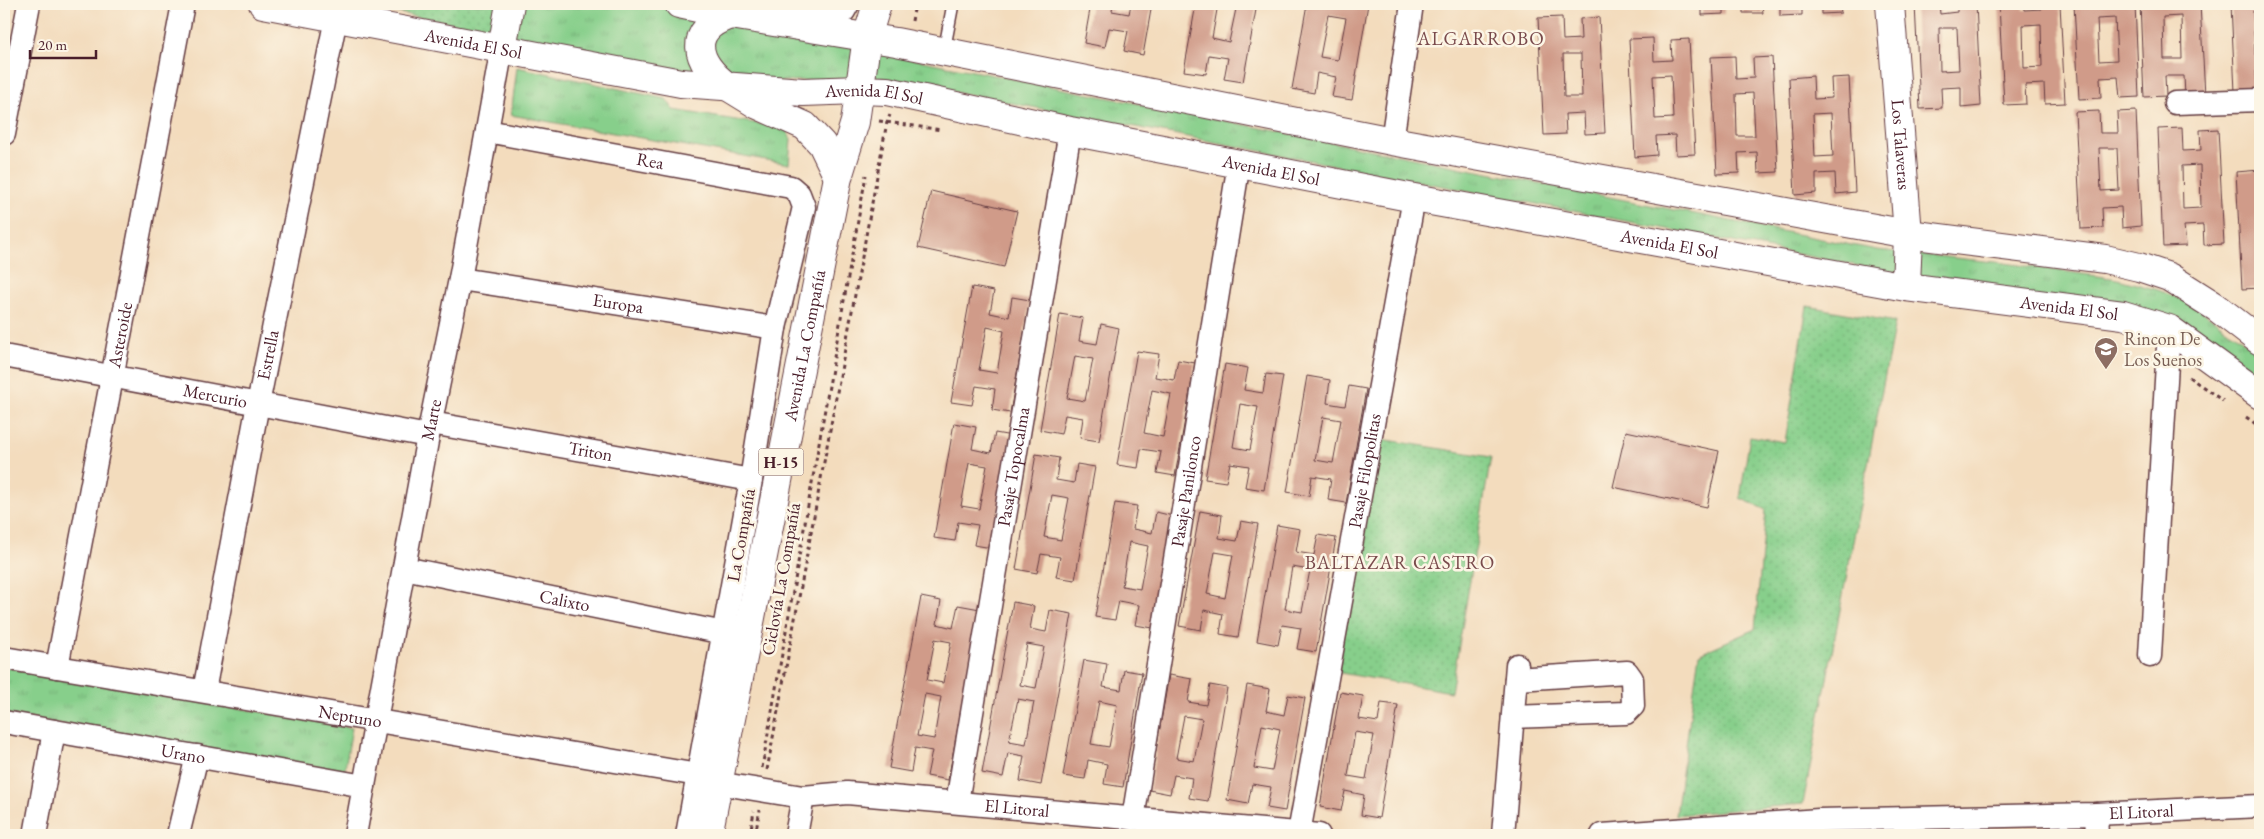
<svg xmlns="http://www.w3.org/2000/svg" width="2264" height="839" font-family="'EB Garamond',serif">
  <defs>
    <pattern id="grass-tufts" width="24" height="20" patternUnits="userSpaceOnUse" patternTransform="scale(1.25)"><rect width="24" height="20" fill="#87cf8b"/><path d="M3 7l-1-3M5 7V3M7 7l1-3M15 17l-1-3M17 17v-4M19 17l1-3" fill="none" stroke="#76b178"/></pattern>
    <pattern id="park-dots" width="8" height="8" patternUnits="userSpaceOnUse" patternTransform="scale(1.25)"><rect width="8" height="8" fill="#87cf8b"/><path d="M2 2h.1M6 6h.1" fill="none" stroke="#76b178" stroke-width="1.8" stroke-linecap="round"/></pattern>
  </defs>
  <rect width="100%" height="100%" fill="#fcf5e5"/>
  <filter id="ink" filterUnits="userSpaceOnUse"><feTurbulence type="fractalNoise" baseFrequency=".02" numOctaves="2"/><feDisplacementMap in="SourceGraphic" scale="10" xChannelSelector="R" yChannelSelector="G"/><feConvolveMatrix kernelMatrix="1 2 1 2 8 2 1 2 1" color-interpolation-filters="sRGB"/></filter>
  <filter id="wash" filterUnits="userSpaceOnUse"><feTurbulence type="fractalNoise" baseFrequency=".0096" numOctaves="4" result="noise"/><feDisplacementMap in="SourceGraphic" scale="20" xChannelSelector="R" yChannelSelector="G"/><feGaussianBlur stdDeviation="1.12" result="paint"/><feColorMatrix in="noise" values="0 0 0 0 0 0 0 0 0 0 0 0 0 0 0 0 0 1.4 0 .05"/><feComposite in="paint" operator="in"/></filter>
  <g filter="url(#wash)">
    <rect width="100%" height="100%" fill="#f3dcbd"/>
    <!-- grass -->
    <path fill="url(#grass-tufts)" stroke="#68775b" d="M507 4H654L732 18 882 53 1877 250 2004 263 2118 279 2158 290 2190 303 2260 352V384L2182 328 881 78 727 83 499 45Z
      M517 67 666 99 674 110 785 128 791 139 789 164 511 115Z
      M4 667 352 728 344 774 4 714Z"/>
    <!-- park -->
    <path fill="url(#park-dots)" stroke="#68775b" d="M351 4H506L500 32Z
      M1807 306 1895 322 1803 804 1676 815 1699 654 1755 629 1766 510 1740 498 1750 436 1785 442Z
      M1363 436 1491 457 1451 692 1323 670Z"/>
    <g id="blocks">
      <!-- building -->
      <path fill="#d09b89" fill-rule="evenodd" d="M1091 4H1113L1112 11 1129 14 1131 4H1152L1143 55 1124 51 1128 31 1109 28 1105 47 1084 43Z
        M1196 4H1218L1212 38 1229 42 1237 4H1257L1243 82 1224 79 1228 58 1209 55 1206 74 1184 71Z
        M1307 4H1368L1352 100 1332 97 1336 77 1317 73 1314 93 1292 89ZM1328 15 1346 18 1338 60 1320 57Z
        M1702 4H1724V14L1702 15Z
        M1743 4H1762L1763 13H1743Z
        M1780 4H1802V15L1780 16Z
        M1821 4H1840L1841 13 1821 14Z
        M1915 4H1939L1940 14 1957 12V4H1976L1981 106 1961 108V87L1941 88 1942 108 1920 109ZM1939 28H1957L1959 70 1940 71Z
        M1999 4H2023L2024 10 2042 9 2041 4H2060L2065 103 2045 104 2044 84 2025 85 2026 104 2004 105ZM2041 24 2042 67 2024 68 2023 25Z
        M2074 4H2135L2139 97 2120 98 2118 77 2100 78 2101 98 2079 99ZM2115 18 2117 60 2099 61 2097 19Z
        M2140 4H2200L2205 95 2185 96 2184 76H2165L2166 96 2144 97ZM2181 16 2182 59H2164L2163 17Z
        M2231 4H2260V11H2253L2255 54H2260V71H2256L2257 91 2235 92Z
        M1562 17 1563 40 1581 39 1580 19 1599 17 1605 133 1585 134 1584 113 1565 114 1566 134 1544 135 1538 18ZM1563 54H1581L1582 97H1564Z
        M1653 38 1654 61 1672 60 1671 40 1689 39 1695 154 1676 155 1675 135 1656 136 1657 155 1635 157 1629 39ZM1671 75 1673 118 1655 119 1653 76Z
        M1735 56 1736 79 1754 78 1753 58 1772 57 1778 172 1758 173 1757 152 1738 153 1739 173 1717 174 1711 57ZM1753 93 1755 136H1737L1736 94Z
        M1813 76 1814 99 1832 98 1831 78 1849 77 1855 192 1836 194 1835 173 1816 174V193L1795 195 1789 78ZM1831 113 1833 156 1815 157 1813 114Z
        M2099 111 2100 133H2118L2117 112 2136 111 2141 226 2122 228 2121 207 2102 208 2103 228 2081 229 2075 112ZM2099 148H2117L2119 190 2101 191Z
        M2182 128 2183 151 2201 150 2200 130 2218 129 2224 244 2204 245 2203 225 2184 226 2186 246 2163 247 2158 129ZM2200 165 2201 208 2183 209 2182 166Z
        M2260 170V288L2242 289 2236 172Z
        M931 191 1017 211 1004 267 918 248Z
        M972 287 994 291 990 313 1009 317 1012 297 1030 300 1010 413 992 410 995 389 976 386 972 405 951 402ZM987 327 1004 331 997 373 979 370Z
        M1060 314 1083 318 1079 341 1097 344 1101 324 1119 328 1099 441 1080 438 1083 418 1065 415 1061 434 1040 430ZM1075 356 1093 359 1085 401 1067 398Z
        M1137 351 1159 354 1155 377 1174 380 1178 360 1195 363 1175 476 1157 473 1161 452 1141 449 1138 468 1117 465ZM1152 390 1171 394 1163 437 1144 433Z
        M1225 364 1248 368 1244 390 1263 393 1266 374 1283 376 1264 490 1245 487 1249 466 1230 463 1226 482 1205 479ZM1240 404 1258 407 1250 450 1233 447Z
        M1307 376 1330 380 1327 403 1345 406 1349 386 1366 389 1346 503 1328 500 1331 479 1312 476 1309 496 1287 492ZM1323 417 1341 420 1333 463 1315 460Z
        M954 423 976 427 972 449 991 453 995 433 1012 436 992 548 974 545 978 525 958 522 955 541 934 538ZM969 463 987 466 979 509 961 506Z
        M1626 431 1719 451 1707 507 1613 487Z
        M1036 454 1059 458 1056 480 1074 483 1077 464 1095 467 1075 580 1056 577 1060 557 1041 554 1037 573 1016 569ZM1052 495 1069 498 1061 540 1044 537Z
        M1115 503 1137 506 1133 529 1152 533 1156 512 1173 516 1153 628 1135 625 1139 605 1119 601 1115 620 1095 617ZM1129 542 1148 546 1140 589 1122 586Z
        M1200 511 1222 515 1219 538 1237 541 1241 521 1258 524 1238 637 1220 634 1223 614 1204 610 1201 630 1179 626ZM1215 552 1233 555 1225 598 1207 594Z
        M1277 525 1300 529 1296 552 1314 555 1318 535 1336 538 1316 652 1297 649 1301 628 1282 625 1278 645 1257 641ZM1292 567 1310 570 1302 612 1285 609Z
        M921 597 941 601 937 624 953 628 958 605 980 609 948 780 927 776 932 751 915 748 911 772 889 768ZM935 639 951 642 943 683 927 680ZM925 694 941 697 934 739 917 736Z
        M1013 602 1034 606 1030 629 1046 632 1050 610 1072 614 1041 785 1020 781 1024 756 1008 753 1003 777 982 773ZM1027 644 1044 647 1036 688 1020 685ZM1018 699 1034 702 1026 744 1009 741Z
        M1084 660 1107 664 1103 687 1121 690 1124 670 1142 673 1123 787 1104 784 1107 764 1088 760 1085 779 1063 776ZM1099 701 1117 705 1109 747 1091 744Z
        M1169 675 1192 679 1188 702 1206 705 1210 685 1227 688 1208 801 1189 798 1192 778 1174 775 1170 794 1149 790ZM1184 716 1202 719 1194 761 1176 758Z
        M1247 685 1270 689 1266 711 1284 715 1288 695 1305 698 1285 811 1267 808 1271 787 1252 784 1248 804 1227 800ZM1262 725 1280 729 1272 771 1254 768Z
        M1340 692 1363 696 1359 719 1378 722 1381 703 1398 705 1379 818 1361 815 1364 795 1345 791 1341 811 1320 807ZM1355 732 1374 735 1366 779 1348 776Z"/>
    </g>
  </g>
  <g filter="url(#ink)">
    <use href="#blocks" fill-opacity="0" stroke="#633b41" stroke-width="1"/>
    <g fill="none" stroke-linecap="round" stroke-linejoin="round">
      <!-- lane casing -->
      <g stroke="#633b41" stroke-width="14">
        <path id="lane" d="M944 51 953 4"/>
      </g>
      <!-- street casing -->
      <g stroke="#633b41" stroke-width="25">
        <g id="street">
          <path d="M776 4 828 15 844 11 848 4"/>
          <path d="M2175 103 2260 100"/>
          <path id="s1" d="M487 131 791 187 799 194 804 207 775 328 751 480 687 835"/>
          <path d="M4 134 29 4"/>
          <path d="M1392 141 1412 4"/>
          <path id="s2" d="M460 279 775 328"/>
          <path id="s3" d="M4 356 428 436"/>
          <path id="s4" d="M431 423 751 480"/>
          <path id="s5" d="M404 568 724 633"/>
          <path d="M2150 656 2169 329"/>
          <path id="s6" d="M4 658 698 775"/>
          <path id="s7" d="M57 667 183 4"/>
          <path id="s8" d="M204 691 258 404 336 18"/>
          <path d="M1513 717 1626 713 1633 706 1632 679 1627 672 1516 679"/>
          <path id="s9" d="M4 722 364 786"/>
          <path id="s10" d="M717 783 803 797 847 793 1319 835"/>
          <path id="s11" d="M957 802 1070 131"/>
          <path d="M2096 814 2097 835"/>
          <path id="s12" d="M1133 819 1239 163"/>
          <path id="s13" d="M1299 833 1414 198"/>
          <path d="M35 835 54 731"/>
          <path d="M178 835 197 756"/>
          <path id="s14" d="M355 835 428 436 460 279 502 48"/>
          <path d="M796 835 803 797"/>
          <path d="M1503 835 1517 665"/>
          <path id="s15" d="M1602 835 1819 820 2096 814 2260 806"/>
        </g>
      </g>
      <!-- secondary casing -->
      <g stroke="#633b41" stroke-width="30">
        <g id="secondary">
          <path id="s16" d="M263 4 681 83 803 92 859 90 887 91 1070 131 1414 198 1906 287 2123 315 2169 329 2260 395"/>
          <path d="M679 4 731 15 896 42 1392 141 1908 234 2105 259 2139 267 2169 277 2216 307 2260 341"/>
          <path id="s17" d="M1890 4 1908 234 1906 287"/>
          <path d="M502 48 510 4"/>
          <path d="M727 86C695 63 686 29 731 15"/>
        </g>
      </g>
      <!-- primary casing -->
      <g stroke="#633b41" stroke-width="30">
        <g id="primary">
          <path d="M727 86 758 105 805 126 822 144 838 177"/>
          <path id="s18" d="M708 835 838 177 855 122 867 37 877 4"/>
        </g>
      </g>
      <!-- path -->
      <path stroke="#633b41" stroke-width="3" stroke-dasharray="4 4" stroke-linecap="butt" d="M912 21 915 4
        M879 121 942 130
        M2189 377 2223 401
        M2246 417 2260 427
        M762 768 866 175
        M767 770 887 122 890 115
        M750 835 754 811
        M755 835 760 810"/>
      <!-- lane -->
      <use href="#lane" stroke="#fff" stroke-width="11"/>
      <!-- street -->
      <use href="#street" stroke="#fff" stroke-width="22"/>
      <!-- secondary -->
      <use href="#secondary" stroke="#fff" stroke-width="28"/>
      <!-- primary -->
      <use href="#primary" stroke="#fff" stroke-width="28"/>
    </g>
  </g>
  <!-- icons -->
  <defs>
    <g id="school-pin" transform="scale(1.25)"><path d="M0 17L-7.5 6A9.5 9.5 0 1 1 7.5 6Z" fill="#8d6e63" stroke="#fcf5e5"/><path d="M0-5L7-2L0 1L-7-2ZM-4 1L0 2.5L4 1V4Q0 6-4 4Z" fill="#fff"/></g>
  </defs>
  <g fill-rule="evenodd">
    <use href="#school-pin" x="2106" y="349"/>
  </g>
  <g text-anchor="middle" stroke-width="5" stroke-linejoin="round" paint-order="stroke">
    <!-- shield labels -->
    <rect fill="#fcf5e5" stroke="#7f5f63" stroke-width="1" x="758.5" y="448.5" width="45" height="27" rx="4"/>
    <g font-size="16" font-weight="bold" fill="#4a1f2b">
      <text x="781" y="468">H-15</text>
    </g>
    <!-- street labels -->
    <g font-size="18" fill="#4a1f2b" stroke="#fcf5e5">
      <text dy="6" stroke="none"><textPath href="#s16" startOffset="214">Avenida El Sol</textPath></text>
      <text dy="6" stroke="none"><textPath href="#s16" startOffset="619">Avenida El Sol</textPath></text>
      <text dy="6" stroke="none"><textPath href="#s17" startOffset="141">Los Talaveras</textPath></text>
      <text dy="6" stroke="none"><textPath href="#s1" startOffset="166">Rea</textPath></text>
      <text dy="6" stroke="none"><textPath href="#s16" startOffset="1024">Avenida El Sol</textPath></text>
      <text dy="6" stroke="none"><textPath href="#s16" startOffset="1429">Avenida El Sol</textPath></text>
      <text dy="6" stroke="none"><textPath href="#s2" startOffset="160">Europa</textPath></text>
      <text dy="6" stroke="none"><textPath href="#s16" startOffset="1834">Avenida El Sol</textPath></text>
      <text dy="6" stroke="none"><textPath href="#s7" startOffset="338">Asteroide</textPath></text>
      <text dy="6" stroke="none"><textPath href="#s18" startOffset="499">Avenida La Compañía</textPath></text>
      <text dy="6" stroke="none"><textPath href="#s8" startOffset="342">Estrella</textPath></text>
      <text dy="6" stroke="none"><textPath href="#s3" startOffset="215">Mercurio</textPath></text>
      <text dy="6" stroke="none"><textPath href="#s14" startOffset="422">Marte</textPath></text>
      <text dy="6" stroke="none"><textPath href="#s4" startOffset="162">Triton</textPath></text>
      <text dy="6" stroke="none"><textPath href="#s11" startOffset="340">Pasaje Topocalma</textPath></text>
      <text dy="6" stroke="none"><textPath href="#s13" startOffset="368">Pasaje Filopolitas</textPath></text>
      <text dy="6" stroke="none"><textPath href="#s12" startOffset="332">Pasaje Panilonco</textPath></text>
      <text transform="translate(741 535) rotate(-80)" y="6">La Compañía</text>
      <text transform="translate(781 579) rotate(-80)" y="6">Ciclovía La Compañía</text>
      <text dy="6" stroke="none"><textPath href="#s5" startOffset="164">Calixto</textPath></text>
      <text dy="6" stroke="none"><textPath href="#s6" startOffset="351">Neptuno</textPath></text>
      <text dy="6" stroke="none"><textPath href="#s9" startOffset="182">Urano</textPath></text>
      <text dy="6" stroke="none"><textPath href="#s10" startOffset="302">El Litoral</textPath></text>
      <text dy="6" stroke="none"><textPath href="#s15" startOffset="540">El Litoral</textPath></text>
    </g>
    <!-- education labels -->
    <g font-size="18" fill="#785e54" stroke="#fcf5e5" text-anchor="start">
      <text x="2124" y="345">Rincon De<tspan x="2124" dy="21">Los Suenos</tspan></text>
    </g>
    <!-- neighbourhood labels -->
    <g font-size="19" letter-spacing="1" fill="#794a4c" stroke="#fcf5e5">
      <text x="1481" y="45">ALGARROBO</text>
      <text x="1400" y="569">BALTAZAR CASTRO</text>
    </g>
  </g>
  <!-- margin -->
  <rect width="2264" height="839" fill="none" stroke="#fcf5e5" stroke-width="20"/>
  <!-- scale -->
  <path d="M30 50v8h66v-8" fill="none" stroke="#4a1f2b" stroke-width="2.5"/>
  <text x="38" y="50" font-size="15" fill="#4a1f2b" stroke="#fcf5e5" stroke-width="4" paint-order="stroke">20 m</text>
</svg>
